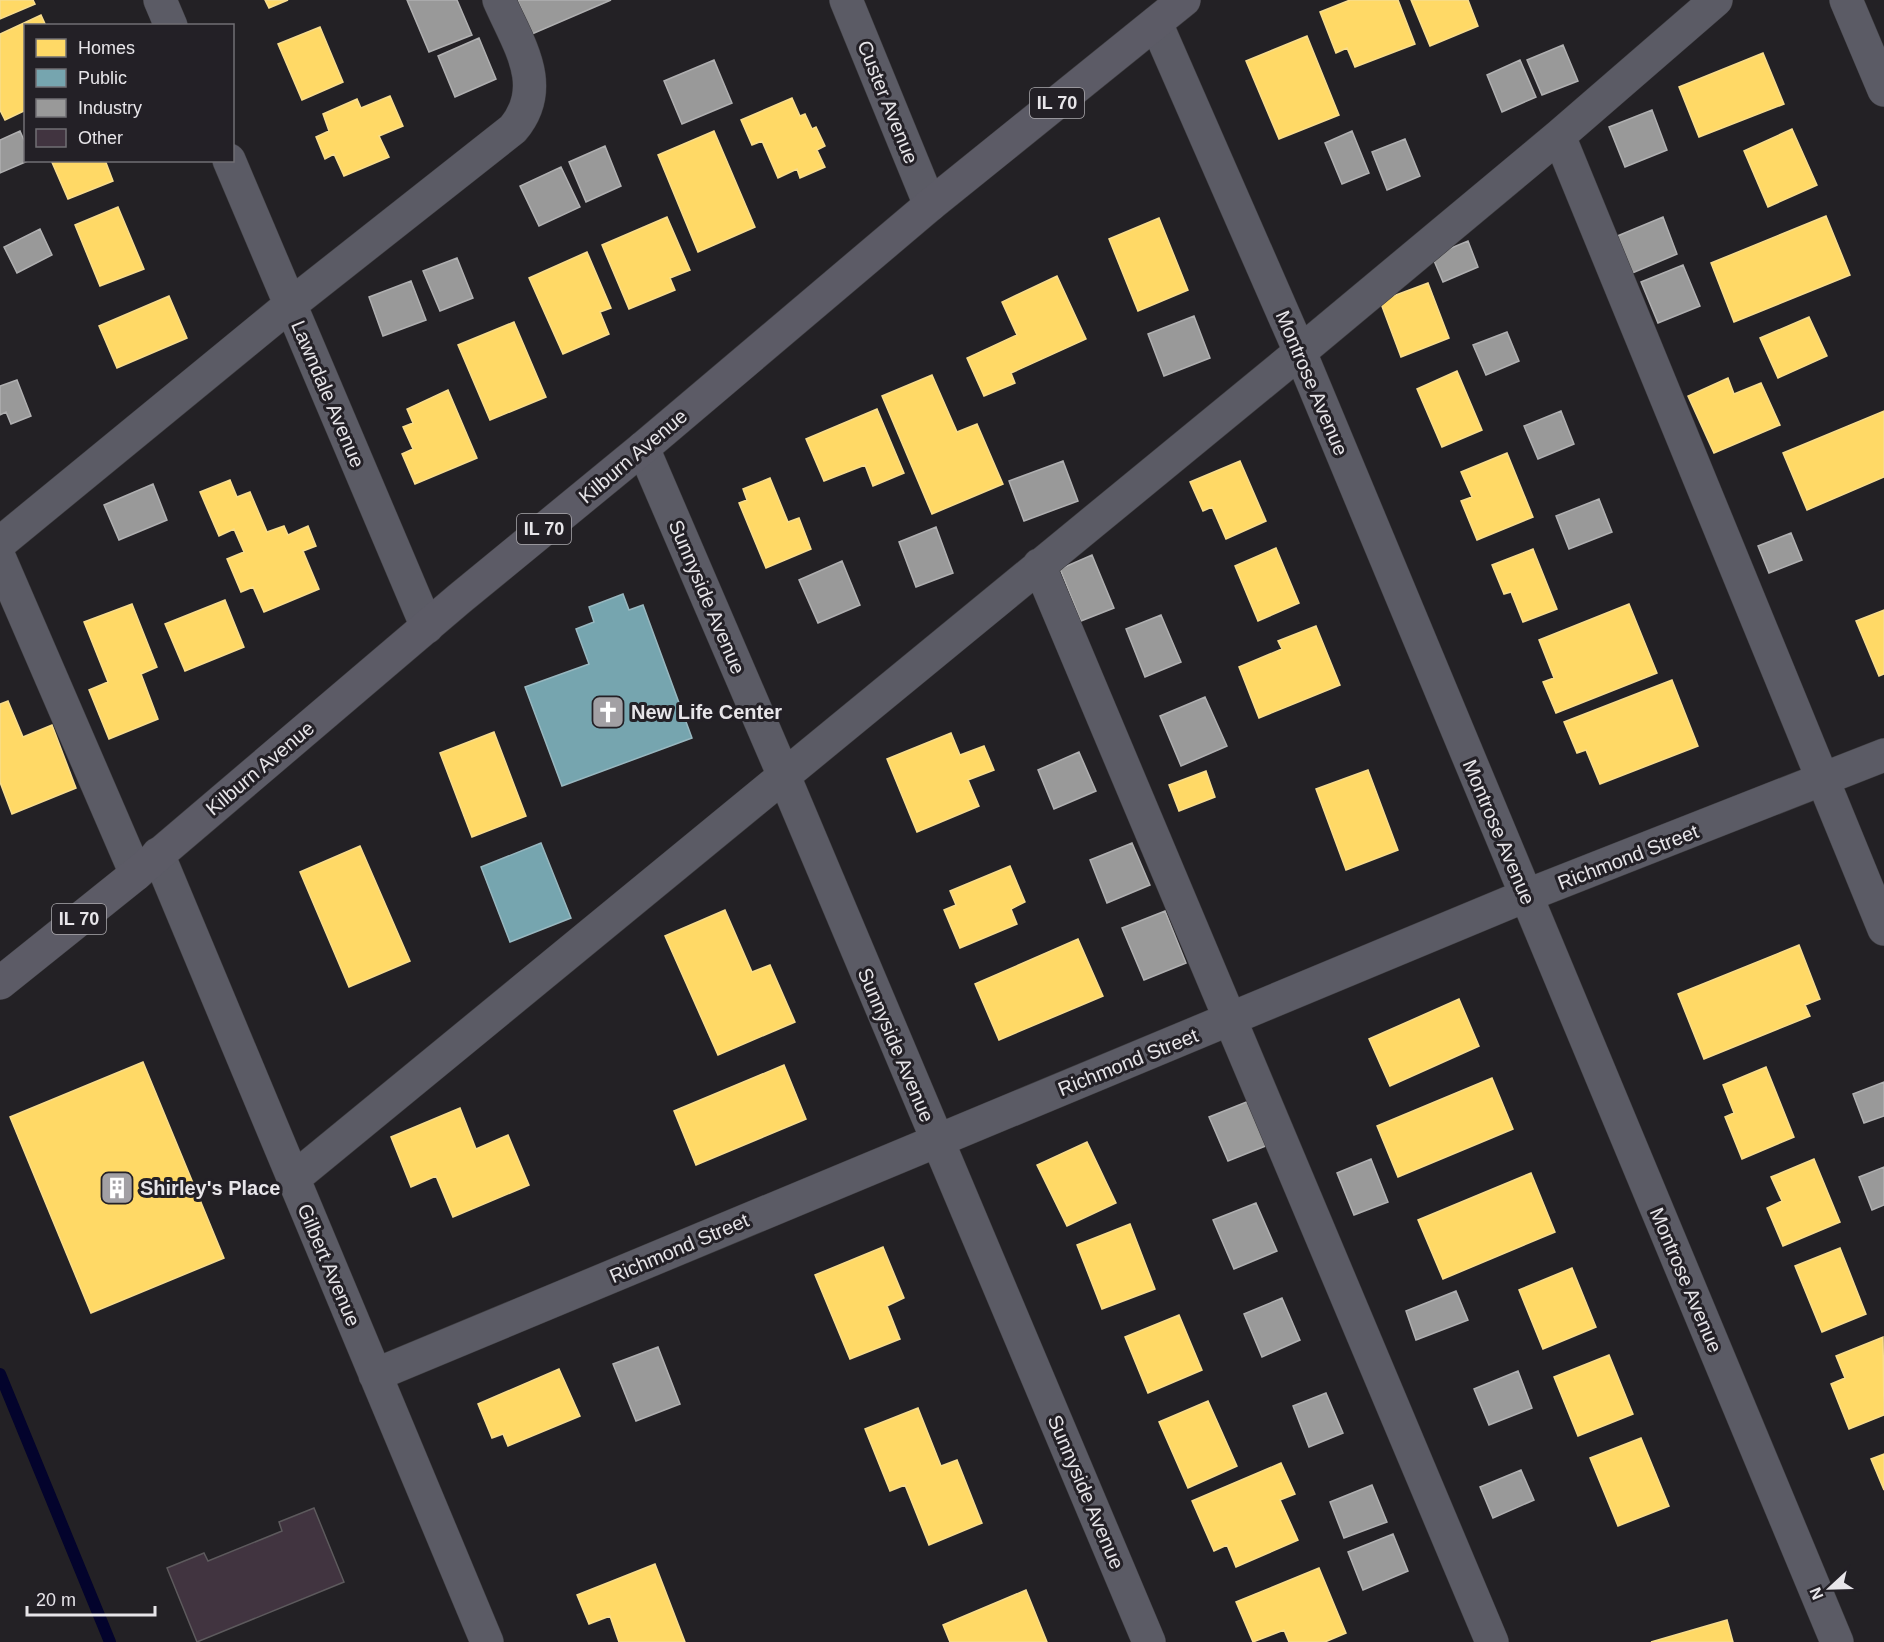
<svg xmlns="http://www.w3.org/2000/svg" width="1884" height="1642" font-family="Helvetica,sans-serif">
  <rect width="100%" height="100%" fill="#232125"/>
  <!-- homes -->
  <path fill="#ffd966" stroke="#f8dd8d" stroke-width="1.5" d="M0 0H33L35 4 0 19Z
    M265 0H288L269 8Z
    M1350 0H1398L1415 44 1355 67 1347 48 1336 53 1320 12Z
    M1411 0H1468L1478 26 1430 46Z
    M41 15 46 26H26V110L5 120 0 110V34Z
    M320 27 343 82 302 100 278 44Z
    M1307 36 1339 115 1279 139 1246 61Z
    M1763 53 1784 104 1699 137 1679 87Z
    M390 96 403 126 379 136 389 157 344 176 334 154 325 159 316 137 329 131 323 114 357 99 361 108Z
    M792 98 800 116 805 114 812 129 816 127 825 146 817 150 825 167 800 178 797 169 778 178 762 141 752 145 741 120Z
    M1792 129 1817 185 1768 207 1744 151Z
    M714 131 755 227 698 252 658 155Z
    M51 160H105L113 181 68 199Z
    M118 207 144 269 100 286 75 225Z
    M1826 216 1850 275 1734 322 1711 263Z
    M667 217 690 270 670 278 675 290 629 309 602 245Z
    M1159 218 1188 290 1138 311 1109 239Z
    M587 252 611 308 600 312 609 334 563 354 529 278Z
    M1057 276 1086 339 1011 373 1015 383 984 396 967 358 1017 335 1002 302Z
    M1428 283 1449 338 1401 357 1380 301Z
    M169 296 187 338 117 368 99 326Z
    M1809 317 1827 356 1778 378 1760 338Z
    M514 322 546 397 490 420 458 345Z
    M1457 371 1482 430 1442 447 1417 389Z
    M932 375 957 432 977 424 1003 484 932 514 882 396Z
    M1728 378 1734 394 1761 383 1780 425 1714 453 1688 396Z
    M448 390 477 458 415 484 402 454 413 449 403 427 413 423 407 409Z
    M877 409 904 473 873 486 865 465 824 481 806 439Z
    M1884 411V477L1807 510 1783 453Z
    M1507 453 1533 517 1477 540 1461 501 1472 497 1461 472Z
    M1240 461 1266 521 1226 539 1212 507 1203 511 1190 482Z
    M770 478 788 522 799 518 811 549 766 568 739 503 747 500 743 489Z
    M230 480 237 497 250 492 267 532 284 526 288 535 308 526 316 546 303 551 319 589 264 612 253 587 241 592 227 559 244 552 234 529 219 536 200 492Z
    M1276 548 1299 603 1258 621 1235 566Z
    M1533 549 1557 609 1523 622 1511 592 1504 594 1492 565Z
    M225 600 244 647 185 671 165 624Z
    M132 604 157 667 141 674 158 719 109 739 89 690 108 682 84 622Z
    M1629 604 1657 673 1556 713 1543 682 1554 678 1539 640Z
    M1884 610V674L1879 676 1856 621Z
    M1316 626 1340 685 1259 718 1239 667 1282 649 1278 641Z
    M1672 680 1698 746 1600 784 1586 750 1577 753 1564 722Z
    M8 701 23 737 52 725 76 788 12 814 0 782V704Z
    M494 732 526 816 472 837 440 753Z
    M951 733 960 755 984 746 994 770 968 780 979 806 917 832 887 759Z
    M1368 770 1398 850 1346 870 1316 789Z
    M1206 771 1215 797 1179 811 1169 785Z
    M360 846 410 961 349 987 300 872Z
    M1010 866 1025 902 1011 909 1017 924 960 948 944 910 956 905 950 891Z
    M725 910 752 972 770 965 795 1022 718 1055 665 936Z
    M1078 939 1103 996 999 1040 975 984Z
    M1799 945 1820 999 1805 1005 1810 1016 1704 1059 1678 994Z
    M1459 999 1479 1046 1390 1086 1369 1039Z
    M143 1062 224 1258 91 1313 10 1117Z
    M784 1065 806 1119 696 1165 674 1111Z
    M1766 1067 1794 1137 1742 1159 1725 1117 1734 1113 1723 1085Z
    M1492 1078 1513 1129 1398 1177 1377 1126Z
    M460 1108 476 1149 508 1135 529 1185 453 1217 436 1176 411 1187 391 1137Z
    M1087 1142 1116 1203 1067 1226 1037 1165Z
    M1814 1159 1840 1222 1783 1246 1767 1208 1782 1201 1771 1177Z
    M1531 1173 1555 1232 1443 1279 1418 1220Z
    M1130 1224 1155 1289 1102 1309 1077 1245Z
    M883 1247 904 1298 887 1306 900 1339 850 1359 815 1275Z
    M1840 1248 1866 1314 1822 1332 1795 1266Z
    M1572 1268 1596 1327 1543 1349 1519 1290Z
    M1179 1315 1202 1370 1148 1393 1125 1337Z
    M1883 1337 1884 1415 1849 1429 1831 1384 1845 1378 1836 1356Z
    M1609 1355 1633 1414 1578 1436 1554 1377Z
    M559 1369 580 1416 508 1446 503 1434 492 1438 478 1404Z
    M1208 1401 1237 1466 1188 1488 1159 1422Z
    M918 1408 941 1466 957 1460 982 1523 929 1545 905 1485 890 1491 865 1429Z
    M1641 1438 1669 1506 1618 1526 1590 1458Z
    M1884 1454V1490L1871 1459Z
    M1281 1463 1295 1494 1280 1500 1298 1540 1236 1567 1227 1545 1214 1551 1192 1501Z
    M655 1564 685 1642H619L610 1616 589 1624 577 1595Z
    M1319 1568 1346 1633 1325 1642H1289L1284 1630 1253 1642 1236 1602Z
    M1026 1590 1047 1642H950L943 1625Z
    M1727 1620 1733 1642H1651Z"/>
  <!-- public -->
  <path fill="#76a5af" stroke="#98b8c0" stroke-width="1.5" d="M623 594 629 610 643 605 692 738 562 786 525 687 589 664 576 629 594 622 589 607Z
    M541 843 571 918 510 942 481 867Z"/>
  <!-- industry -->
  <path fill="#999" stroke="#b0b0b1" stroke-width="1.5" d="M407 0H457L472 35 429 52Z
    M519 0H611L532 34 518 1Z
    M479 38 496 79 455 97 438 56Z
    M1563 45 1578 81 1542 95 1527 60Z
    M714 60 732 103 682 124 664 81Z
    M1520 60 1536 97 1502 112 1487 75Z
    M1652 110 1667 150 1625 167 1609 127Z
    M20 131 26 145V160H30L0 173V140Z
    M1352 131 1369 173 1342 184 1325 143Z
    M1405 139 1420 176 1387 190 1372 152Z
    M605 146 621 186 586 202 569 162Z
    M561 167 580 207 539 226 520 186Z
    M1663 217 1677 254 1630 274 1615 237Z
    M40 229 52 255 17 273 4 247Z
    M1468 241 1478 267 1443 282 1432 256Z
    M457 258 473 298 440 311 423 271Z
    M1683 265 1700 306 1658 323 1641 282Z
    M411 281 426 320 383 336 369 297Z
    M1194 316 1210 358 1164 376 1148 334Z
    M1507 332 1519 361 1486 375 1473 345Z
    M17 380 31 416 11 424 6 412 0 415V386Z
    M1561 411 1574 444 1538 459 1524 426Z
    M1063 461 1078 501 1024 521 1009 481Z
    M153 484 167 520 119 540 104 505Z
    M1599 499 1612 532 1569 549 1556 516Z
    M936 527 953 573 916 587 899 542Z
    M1791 533 1802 560 1769 573 1758 546Z
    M1092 555 1114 608 1081 621 1060 569Z
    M842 561 860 605 818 623 799 580Z
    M1161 615 1181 662 1145 677 1126 629Z
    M1205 697 1227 746 1181 766 1160 716Z
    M1079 752 1096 791 1054 809 1038 770Z
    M1132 843 1150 885 1107 903 1090 860Z
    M1165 911 1186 963 1144 980 1122 928Z
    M1884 1082V1116L1864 1123 1853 1094Z
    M1249 1101 1268 1145 1228 1161 1209 1117Z
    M1371 1159 1388 1202 1354 1215 1337 1173Z
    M1884 1167V1205L1872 1210 1859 1177Z
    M1256 1203 1277 1251 1234 1269 1213 1220Z
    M1456 1291 1468 1320 1416 1340 1406 1311Z
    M1282 1298 1300 1340 1262 1357 1244 1314Z
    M658 1347 680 1404 636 1421 613 1364Z
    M1518 1371 1532 1408 1489 1425 1474 1389Z
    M1326 1393 1343 1433 1309 1447 1293 1406Z
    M1521 1470 1534 1500 1493 1518 1480 1487Z
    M1372 1485 1387 1522 1344 1538 1330 1502Z
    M1393 1534 1408 1571 1363 1590 1348 1552Z"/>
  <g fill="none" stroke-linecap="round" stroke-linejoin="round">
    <!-- stream -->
    <path stroke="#03032c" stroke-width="12" d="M0 1374 110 1642"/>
  </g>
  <!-- building -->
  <path fill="#413440" stroke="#5d5a5d" stroke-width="1.5" d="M314 1508 344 1582 197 1642 167 1568 204 1553 208 1561 282 1531 279 1522Z"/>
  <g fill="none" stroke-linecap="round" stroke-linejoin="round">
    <!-- minor casing -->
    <g stroke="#3e3d40" stroke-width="34">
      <path id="minor" d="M160 0 171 26
        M846 0 930 205
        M1846 0 1884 90
        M1156 23 1300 352 1837 1642
        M1559 136 1884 929
        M229 160 427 627
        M643 448 784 776 1149 1642
        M0 543 290 305 513 129C549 86 518 44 499 0
        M0 559 136 874
        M1039 565 1492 1642
        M158 854 487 1642
        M293 1179 1300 352 1559 136 1716 0
        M375 1375 1525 896 1884 755"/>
    </g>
    <!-- major casing -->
    <g stroke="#3e3d40" stroke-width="34">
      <path id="major" d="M0 983 136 874 459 599 643 448 930 205 1184 0"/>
    </g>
    <!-- minor -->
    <use href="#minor" stroke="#5b5b65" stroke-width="33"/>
    <!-- major -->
    <use href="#major" stroke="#5c5b66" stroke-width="33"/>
  </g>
  <!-- icons -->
  <defs>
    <g id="church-square" transform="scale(1.725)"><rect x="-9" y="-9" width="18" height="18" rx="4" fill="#a2a0a4" stroke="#232026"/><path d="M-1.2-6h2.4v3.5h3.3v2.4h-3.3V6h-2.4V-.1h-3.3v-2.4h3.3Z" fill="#fff"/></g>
    <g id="building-square" transform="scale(1.725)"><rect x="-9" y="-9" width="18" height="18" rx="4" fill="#a2a0a4" stroke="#232026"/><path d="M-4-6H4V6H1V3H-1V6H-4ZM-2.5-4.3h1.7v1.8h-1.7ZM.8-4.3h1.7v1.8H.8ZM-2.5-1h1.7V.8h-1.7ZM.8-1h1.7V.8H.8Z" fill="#fff"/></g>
  </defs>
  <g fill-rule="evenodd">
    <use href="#church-square" x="608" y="712"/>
    <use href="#building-square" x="117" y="1188"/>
  </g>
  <g text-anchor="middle" stroke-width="6" stroke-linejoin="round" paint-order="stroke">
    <!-- shield labels -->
    <g fill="#232026" stroke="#acaaae" stroke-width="1.5">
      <rect x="1030" y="88" width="54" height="30" rx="4.5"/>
      <rect x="517" y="514" width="54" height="30" rx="4.5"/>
      <rect x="52" y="904" width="54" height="30" rx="4.5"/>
    </g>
    <g font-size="18" font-weight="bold" fill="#e7e5e9">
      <text x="1057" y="109">IL 70</text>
      <text x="544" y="535">IL 70</text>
      <text x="79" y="925">IL 70</text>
    </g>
    <!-- street labels -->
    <g font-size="20" fill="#e7e5e9" stroke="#232026">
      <text transform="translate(888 102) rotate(68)" y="7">Custer Avenue</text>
      <text transform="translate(1312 383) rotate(67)" y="7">Montrose Avenue</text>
      <text transform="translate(328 394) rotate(67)" y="7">Lawndale Avenue</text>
      <text transform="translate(633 456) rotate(-40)" y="7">Kilburn Avenue</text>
      <text transform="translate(707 597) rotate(67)" y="7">Sunnyside Avenue</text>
      <text transform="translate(260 768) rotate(-40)" y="7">Kilburn Avenue</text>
      <text transform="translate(1499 832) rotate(67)" y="7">Montrose Avenue</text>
      <text transform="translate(1628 857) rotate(-21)" y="7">Richmond Street</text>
      <text transform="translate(896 1045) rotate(67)" y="7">Sunnyside Avenue</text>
      <text transform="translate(1128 1062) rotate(-22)" y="7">Richmond Street</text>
      <text transform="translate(679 1248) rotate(-23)" y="7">Richmond Street</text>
      <text transform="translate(329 1265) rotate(67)" y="7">Gilbert Avenue</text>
      <text transform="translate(1686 1280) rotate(67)" y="7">Montrose Avenue</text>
      <text transform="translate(1086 1492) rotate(67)" y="7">Sunnyside Avenue</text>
    </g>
    <!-- poi labels -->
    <g font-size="20" font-weight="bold" fill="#e7e5e9" stroke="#232026" text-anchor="start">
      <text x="631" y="719">New Life Center</text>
      <text x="140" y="1195">Shirley's Place</text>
    </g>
  </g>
  <!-- legend -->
  <rect x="24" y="24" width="210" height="138" fill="#232026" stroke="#716f74" stroke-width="1.5"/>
  <rect x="36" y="39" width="30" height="18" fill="#ffd966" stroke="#716f74" stroke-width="1.5"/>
  <text x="78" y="54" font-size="18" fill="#e7e5e9">Homes</text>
  <rect x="36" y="69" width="30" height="18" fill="#76a5af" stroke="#716f74" stroke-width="1.5"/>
  <text x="78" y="84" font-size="18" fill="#e7e5e9">Public</text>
  <rect x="36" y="99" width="30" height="18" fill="#999999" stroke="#716f74" stroke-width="1.5"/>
  <text x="78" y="114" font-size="18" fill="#e7e5e9">Industry</text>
  <rect x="36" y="129" width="30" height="18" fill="#413440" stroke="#716f74" stroke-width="1.5"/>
  <text x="78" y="144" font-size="18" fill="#e7e5e9">Other</text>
  <!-- north arrow -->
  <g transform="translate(1830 1588) rotate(248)" stroke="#232026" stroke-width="4.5" paint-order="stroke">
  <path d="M0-4.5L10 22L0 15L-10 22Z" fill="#e7e5e9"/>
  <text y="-9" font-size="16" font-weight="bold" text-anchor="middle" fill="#e7e5e9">N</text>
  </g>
  <!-- scale -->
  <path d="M27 1606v9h128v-9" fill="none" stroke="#e7e5e9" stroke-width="3"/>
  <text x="36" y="1606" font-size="18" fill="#e7e5e9" stroke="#232026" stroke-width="4.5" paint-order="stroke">20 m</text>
</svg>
